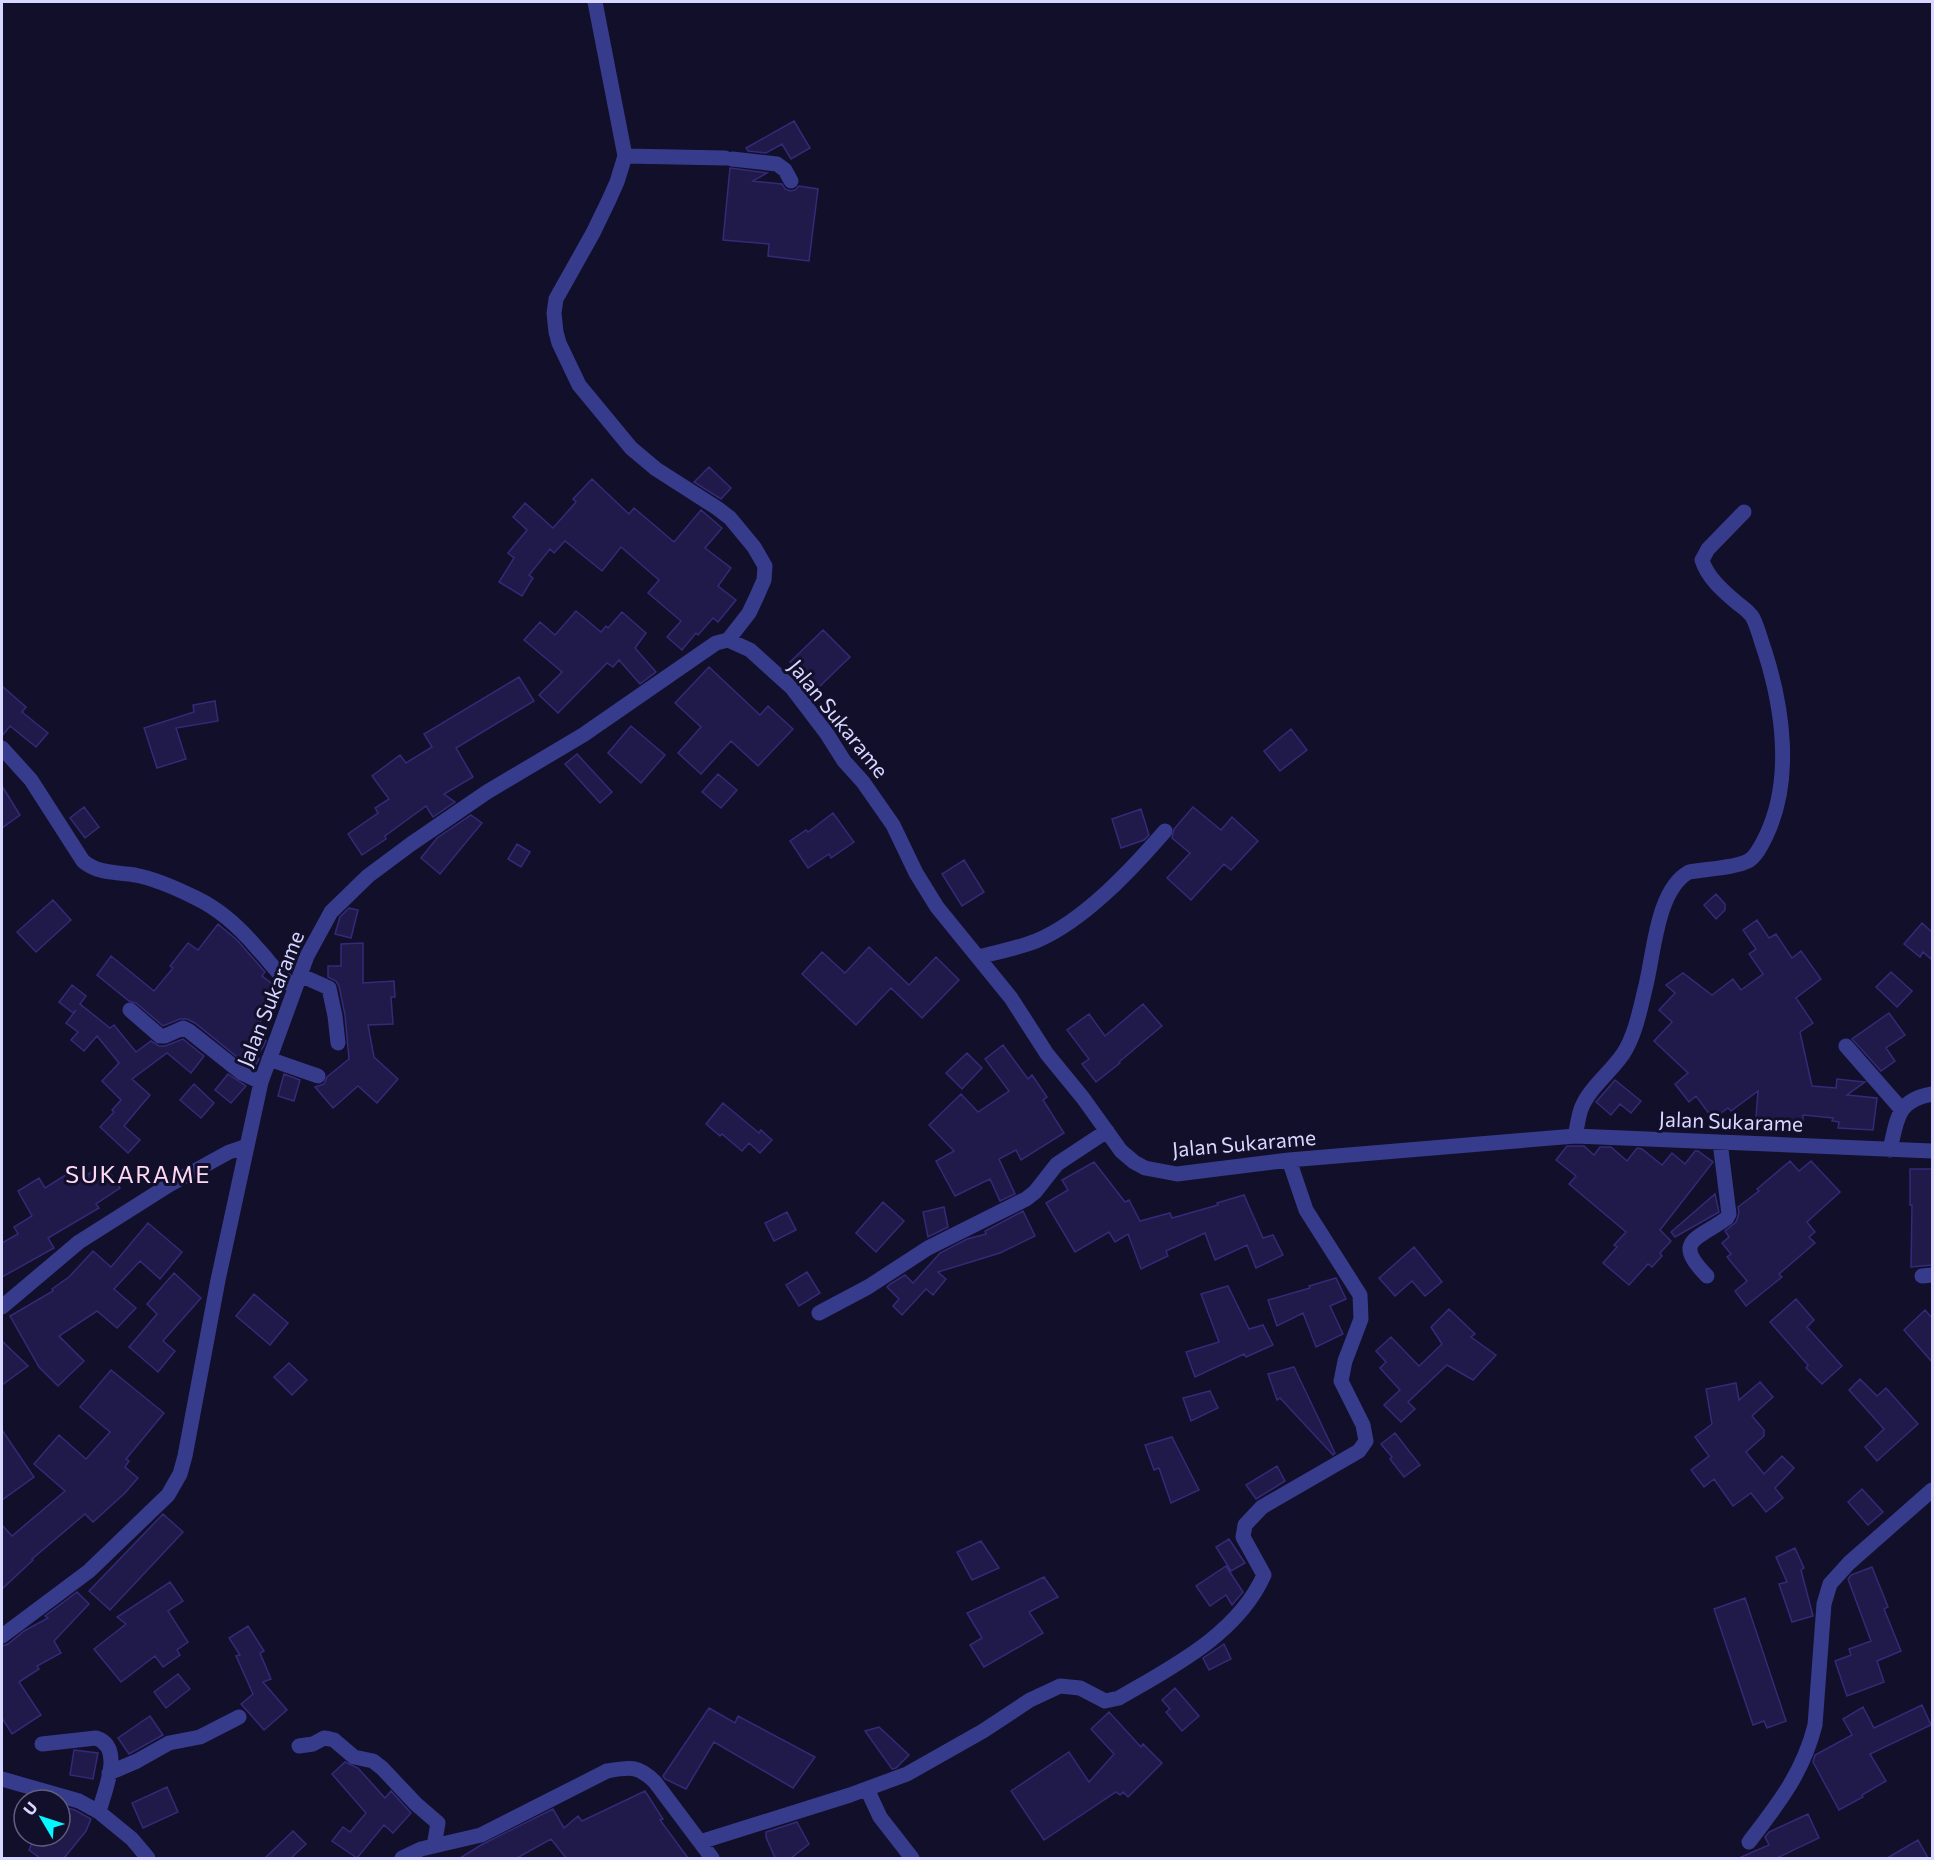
<svg xmlns="http://www.w3.org/2000/svg" width="1934" height="1860" font-family="Commissioner,sans-serif">
  <rect width="100%" height="100%" fill="#110f29"/>
  <!-- building -->
  <path fill="#201a4b" stroke="#342a78" stroke-width="1.5" d="M794 121 810 148 791 159 782 144 766 153 748 151 746 148Z
    M730 168 767 173 753 181 782 184 785 189 790 191 795 190 799 186 818 189 809 261 768 256 769 244 723 240Z
    M709 467 731 488 721 499 694 482Z
    M592 479 629 514 634 508 674 542 701 510 722 528 705 548 731 568 718 586 736 600 718 622 713 618 698 635 696 633 682 650 667 637 681 621 648 593 659 580 621 547 602 571 565 541 554 553 550 549 529 575 533 578 522 596 499 582 514 558 508 553 527 530 513 517 525 503 553 528 576 502 573 499Z
    M576 611 601 632 606 626 608 628 622 612 646 633 635 648 656 672 640 684 619 660 613 667 607 663 558 713 539 695 562 672 524 640 540 622 555 635Z
    M823 630 850 657 817 689 790 662Z
    M709 667 760 715 768 706 793 729 758 766 731 741 701 774 678 753 701 727 675 703Z
    M519 677 534 701 456 748 473 777 444 794 455 802 433 817 426 806 385 836 386 839 362 855 348 834 378 813 375 808 389 799 372 776 400 755 406 763 432 747 424 734Z
    M2 686 26 707 22 712 48 733 36 747 10 726 2 736Z
    M215 701 218 721 176 728 186 759 157 768 144 728 194 712 193 705Z
    M631 726 665 755 641 783 608 753Z
    M1291 729 1307 750 1280 771 1264 751Z
    M577 754 612 792 600 803 565 764Z
    M718 774 737 790 721 808 702 792Z
    M2 786 20 815 2 828Z
    M84 807 99 827 85 838 70 818Z
    M1193 807 1221 830 1232 817 1258 841 1231 870 1224 864 1191 900 1167 878 1190 853 1172 838 1174 829Z
    M1141 809 1149 835 1144 840 1121 848 1112 819Z
    M833 813 854 842 831 858 829 854 808 868 790 841 806 830 808 832Z
    M471 815 482 823 440 874 421 858 437 838Z
    M517 844 530 852 521 867 508 859Z
    M964 860 984 892 962 906 942 874Z
    M1716 894 1725 904V910L1716 919 1704 905Z
    M53 900 71 920 36 952 17 932Z
    M349 908 358 910 351 938 335 934 340 917Z
    M1757 920 1769 938 1776 934 1792 958 1801 951 1821 979 1796 998 1813 1023 1800 1032 1812 1086 1836 1088 1837 1079 1865 1082 1847 1095 1877 1098 1873 1130 1838 1128 1839 1122 1832 1121 1833 1118 1803 1115V1125L1781 1123V1119L1756 1117 1758 1091 1731 1111 1728 1108 1713 1119 1696 1096 1689 1102 1675 1084 1688 1073 1654 1041 1672 1022 1659 1010 1675 993 1666 985 1683 973 1712 995 1733 979 1741 990 1763 974 1749 954 1756 949 1743 930Z
    M1922 923 1932 932V960L1923 952 1920 957 1904 944Z
    M218 924 237 940 259 965 265 972 262 976 283 992 253 1031 266 1041 263 1047 256 1057 259 1059 254 1068 247 1065 195 1023 187 1019H180L163 1026 136 1003 129 1001 97 975 111 956 154 991 173 968 170 966 188 943 198 950Z
    M363 943V983L394 981 395 997H391L393 1024 368 1025 374 1057 398 1079 377 1103 358 1086 333 1108 315 1087 324 1084 327 1077 349 1059 345 1015 339 986 336 981 328 977V966H341V944Z
    M869 947 909 985 936 957 959 980 922 1018 891 988 856 1025 802 974 822 952 845 973Z
    M1891 972 1912 991 1897 1007 1876 987Z
    M72 985 86 996 80 1004 110 1028 114 1025 136 1052 151 1041 159 1046H165L183 1039 204 1056 191 1073 167 1053 132 1079 150 1095 124 1126 140 1140 128 1153 100 1127 114 1112 112 1110 121 1100 102 1081 119 1063 97 1036 84 1051 71 1040 78 1032 66 1023 76 1010 73 1013 59 1002Z
    M1143 1004 1162 1026 1119 1062 1120 1063 1096 1082 1082 1064 1089 1059 1067 1030 1089 1014 1105 1036Z
    M1889 1013 1905 1035 1886 1048 1895 1061 1881 1071 1852 1039Z
    M1003 1045 1028 1079 1032 1075 1047 1097 1043 1100 1064 1133 1021 1160 1016 1150 999 1159 1015 1194 1000 1201 990 1179 955 1196 936 1161 954 1151 929 1125 961 1094 978 1112 1009 1091 985 1059Z
    M967 1053 982 1068 962 1089 946 1073Z
    M228 1074 246 1086 231 1103 215 1090Z
    M284 1074 300 1080 294 1101 278 1096Z
    M1615 1080 1641 1101 1631 1113 1620 1104 1611 1115 1596 1102Z
    M194 1084 214 1103 201 1118 180 1100Z
    M723 1103 759 1133 761 1130 772 1140 760 1153 749 1143 742 1151 722 1134 720 1136 706 1124Z
    M1567 1146H1584L1594 1155 1600 1147H1611L1627 1161 1637 1148 1642 1149 1662 1165 1672 1153 1685 1164 1695 1151H1698L1713 1162 1660 1230 1671 1241 1660 1253 1662 1256 1652 1267 1648 1264 1629 1285 1603 1263 1617 1247 1614 1245 1626 1232 1569 1184 1576 1176 1556 1160Z
    M1790 1161 1799 1171 1811 1161 1840 1192 1807 1222 1815 1232 1809 1237 1815 1243 1779 1274 1782 1277 1746 1306 1735 1291 1747 1281 1727 1257 1731 1254 1722 1243 1729 1237 1725 1231 1736 1222 1739 1213 1738 1207 1759 1191 1757 1189Z
    M1094 1162 1125 1202 1129 1200 1140 1221 1170 1213 1172 1218 1218 1205 1217 1203 1244 1195 1263 1238 1273 1235 1283 1255 1256 1268 1247 1245 1215 1260 1205 1233 1166 1251 1168 1256 1141 1269 1128 1234 1115 1242 1109 1232 1075 1252 1046 1203 1068 1190 1062 1180Z
    M104 1164 120 1188 96 1204 99 1208 48 1238 54 1248 2 1277V1243L18 1234 14 1227 32 1216 18 1191 39 1178 45 1188 75 1169 81 1179Z
    M1910 1169H1932V1265L1911 1267 1912 1205H1910Z
    M1715 1194 1719 1212 1675 1237 1671 1232Z
    M883 1202 904 1221 876 1252 856 1233Z
    M944 1207 948 1227 928 1237 923 1212Z
    M1023 1211 1035 1236 1000 1253 938 1272 946 1279 933 1295 926 1289 902 1315 893 1306 899 1299 887 1287 890 1284 905 1275 913 1283 940 1253 967 1239 986 1234 985 1231Z
    M787 1212 796 1230 774 1241 765 1223Z
    M148 1223 182 1252 160 1279 140 1261 114 1289 136 1308 117 1328 97 1311 59 1336 84 1361 58 1386 39 1367 10 1316 53 1291 52 1289 69 1277 93 1251 111 1267Z
    M1414 1247 1442 1282 1425 1296 1412 1281 1395 1296 1379 1278Z
    M807 1272 820 1293 799 1306 786 1285Z
    M174 1273 201 1298 163 1341 175 1351 158 1372 129 1347 157 1314 147 1304Z
    M1336 1278 1346 1299 1330 1306 1343 1334 1316 1347 1303 1313 1277 1326 1268 1300 1310 1288 1309 1286Z
    M1228 1286 1249 1329 1263 1325 1273 1345 1246 1357 1244 1354 1195 1377 1186 1352 1219 1342 1201 1294Z
    M254 1294 288 1323 270 1345 236 1316Z
    M1796 1299 1814 1320 1807 1327 1842 1366 1822 1384 1806 1368 1808 1365 1770 1322Z
    M1449 1309 1475 1334 1471 1337 1496 1355 1473 1380 1447 1365 1408 1402 1415 1409 1401 1422 1384 1405 1400 1390 1380 1368 1386 1362 1376 1351 1391 1337 1419 1366 1442 1344 1431 1327Z
    M1925 1310 1932 1318V1362L1904 1330Z
    M2 1341 28 1366 2 1385Z
    M289 1363 307 1380 292 1395 274 1377Z
    M1294 1367 1335 1453 1333 1455 1280 1398 1277 1400 1268 1374Z
    M111 1370 164 1413 126 1459 129 1461 125 1467 138 1478 125 1493 93 1522 85 1514 32 1559 33 1560 2 1589V1525L12 1536 65 1491 34 1464 59 1435 86 1459 110 1432 80 1407Z
    M1860 1379 1877 1396 1886 1388 1918 1424 1877 1461 1865 1447 1884 1429 1849 1390Z
    M1760 1382 1773 1397 1752 1416 1764 1430V1436L1746 1452 1764 1474 1782 1456 1794 1468 1775 1488 1783 1498 1766 1512 1751 1493 1733 1506 1714 1479 1704 1487 1691 1470 1709 1456 1695 1437 1712 1424 1706 1389 1736 1383 1739 1400Z
    M1210 1391 1218 1408 1191 1421 1183 1398Z
    M2 1430 34 1477 2 1500Z
    M1395 1433 1420 1465 1404 1477 1390 1459 1392 1457 1381 1444Z
    M1172 1437 1199 1490 1171 1503 1159 1468 1154 1470 1145 1445Z
    M1277 1466 1285 1481 1256 1499 1246 1485Z
    M1862 1489 1883 1512 1868 1525 1848 1502Z
    M163 1514 183 1532 110 1610 89 1591Z
    M1229 1539 1245 1563 1231 1571 1216 1547Z
    M981 1541 999 1568 972 1580 957 1552Z
    M1795 1548 1804 1568 1801 1570 1813 1616 1792 1622 1779 1584 1787 1582 1776 1557Z
    M1226 1566 1243 1592 1232 1605 1226 1595 1210 1606 1196 1586Z
    M1872 1567 1888 1607 1884 1609 1901 1651 1877 1661 1884 1682 1847 1696 1835 1661 1851 1655 1849 1649 1871 1641 1848 1579 1851 1575Z
    M1044 1577 1058 1597 1029 1612 1043 1633 984 1667 970 1645 982 1638 967 1613Z
    M170 1582 183 1601 168 1611 188 1642 177 1650 180 1655 163 1667 155 1656 121 1682 94 1649 126 1624 117 1617Z
    M77 1592 89 1604 54 1641 61 1653 37 1666 39 1669 19 1682 41 1715 12 1734 2 1718V1646L8 1644 24 1631 48 1618 45 1616Z
    M1745 1598 1786 1721 1767 1728 1764 1721 1753 1725 1714 1609Z
    M248 1626 264 1651 260 1653 271 1679 263 1682 287 1710 264 1730 241 1704 253 1694 236 1656 240 1655 229 1638Z
    M1224 1644 1231 1659 1209 1670 1203 1658Z
    M178 1674 190 1689 166 1708 154 1692Z
    M1175 1688 1199 1716 1182 1731 1166 1712 1170 1709 1162 1700Z
    M1922 1705 1931 1725 1870 1754 1886 1781 1862 1795 1863 1797 1839 1810 1813 1762 1815 1755 1852 1735 1843 1719 1863 1707 1874 1728Z
    M709 1708 735 1723 738 1716 815 1757 793 1788 714 1742 686 1789 665 1779 663 1776Z
    M1109 1712 1141 1747 1143 1744 1162 1763 1128 1797 1123 1792 1120 1795 1116 1792 1044 1840 1011 1791 1069 1752 1089 1782 1114 1754 1091 1729Z
    M150 1716 163 1735 129 1754 118 1738Z
    M879 1727 909 1755 896 1768 892 1769 865 1731Z
    M74 1750 98 1753 93 1779 70 1775Z
    M345 1762 358 1768 385 1798 391 1791 411 1813 393 1833 384 1825 357 1858 332 1841 343 1827 350 1832 366 1813 332 1774Z
    M167 1787 178 1812 143 1828 132 1803Z
    M645 1791 663 1819 660 1820 688 1858H566L551 1839 517 1858H460L481 1845 553 1809 564 1828 578 1816 582 1821Z
    M60 1806 75 1810 91 1819 86 1831 64 1858H40L29 1850 35 1836H60Z
    M1808 1814 1819 1838 1777 1858H1739L1769 1845 1765 1837 1769 1832Z
    M797 1822 809 1844 791 1858H775L766 1837V1832Z
    M293 1831 306 1844 291 1858H265Z
    M1918 1840 1928 1858H1887Z"/>
  <g fill="none" stroke-linecap="round" stroke-linejoin="round">
    <!-- street -->
    <path stroke="#373b8b" stroke-width="15" d="M595 2 625 156 617 182 608 202 593 233 556 299 554 313 556 332 559 343 579 385 631 448 656 469 717 508 730 518 754 547 765 566 764 580 757 596 749 613 728 640
      M625 156 725 158
      M732 159 777 164 785 170 791 181
      M2 748 31 780 83 861C98 874 117 872 135 875 156 879 178 889 196 898 219 909 241 929 257 948 272 964 277 974 295 988
      M978 957C998 952 1018 948 1036 941 1084 921 1132 869 1165 831
      M300 975 329 988 335 1016 338 1043
      M130 1010 160 1036H165L183 1028 189 1031 242 1073 261 1082
      M1846 1046 1902 1110
      M269 1059 318 1076
      M1575 1136C1577 1128 1578 1118 1581 1109 1589 1088 1610 1073 1623 1054 1635 1036 1640 1010 1645 989 1654 956 1656 890 1689 872 1704 869 1735 868 1748 861 1756 857 1762 844 1766 836 1793 780 1783 709 1765 652 1761 641 1758 628 1753 618 1749 611 1742 607 1736 602 1723 591 1707 577 1702 560L1708 549 1744 512
      M1890 1150C1897 1119 1897 1100 1932 1094
      M1707 1276C1672 1240 1697 1240 1727 1218L1729 1214 1720 1142
      M1922 1276 1932 1275
      M2 1307 79 1242 169 1185 229 1152 247 1146
      M819 1313 868 1287 928 1248 1026 1199 1035 1192 1057 1164 1107 1131
      M2 1636 89 1571 168 1495 180 1474 185 1456 218 1280 261 1082 307 956 331 912 368 876 411 844 487 792 583 735 716 643 728 640 750 650 792 688 827 734 844 761 863 782 893 825 916 873 937 907 1011 998 1047 1054 1083 1098 1121 1151 1134 1162 1145 1168 1177 1174 1289 1160 1575 1136 1932 1151
      M42 1744 96 1738C125 1747 104 1791 99 1812
      M299 1746 313 1744 324 1738 330 1739 334 1740 354 1757 373 1761 382 1768 416 1804 438 1823 434 1846
      M109 1773 137 1761 169 1743 200 1737 239 1717
      M2 1779 79 1801 99 1812 132 1839 148 1858
      M867 1789 880 1817 912 1858
      M700 1842 850 1795 907 1774 983 1731 1030 1700 1060 1686 1080 1688 1105 1701 1119 1698C1172 1667 1238 1634 1264 1575L1243 1537 1245 1525 1262 1507 1359 1451 1366 1441 1363 1425 1341 1381 1345 1361 1361 1319 1360 1295 1306 1210 1289 1160
      M1749 1842C1778 1804 1803 1773 1815 1725L1824 1604 1830 1584 1849 1563 1932 1490
      M402 1858 421 1849 481 1835 607 1771C629 1767 638 1765 655 1782L712 1858"/>
  </g>
  <g text-anchor="middle" stroke-width="6" stroke-linejoin="round" paint-order="stroke">
    <!-- street labels -->
    <g font-size="21" fill="#d8d7ff" stroke="#110f29">
      <text transform="translate(838 719) rotate(51)" y="7">Jalan Sukarame</text>
      <text transform="translate(271 999) rotate(-68)" y="7">Jalan Sukarame</text>
      <text transform="translate(1731 1122) rotate(2)" y="7">Jalan Sukarame</text>
      <text transform="translate(1244 1144) rotate(-5)" y="7">Jalan Sukarame</text>
    </g>
    <!-- quarter labels -->
    <g font-size="24" letter-spacing="1.5" fill="#ffd9f4" stroke="#110f29">
      <text x="138" y="1183">SUKARAME</text>
    </g>
  </g>
  <!-- border -->
  <rect width="1934" height="1860" fill="none" stroke="#d8d7ff" stroke-width="6"/>
  <!-- north arrow -->
  <g transform="translate(42 1818) rotate(309)"><circle r="28" fill="#110f29" stroke="#615f7f" stroke-width="1.5"/>
  <path d="M0-4.5L10 22L0 15L-10 22Z" fill="#03f9ff"/>
  <text y="-9" font-size="16" font-weight="bold" text-anchor="middle" fill="#d8d7ff">U</text>
  </g>
</svg>
